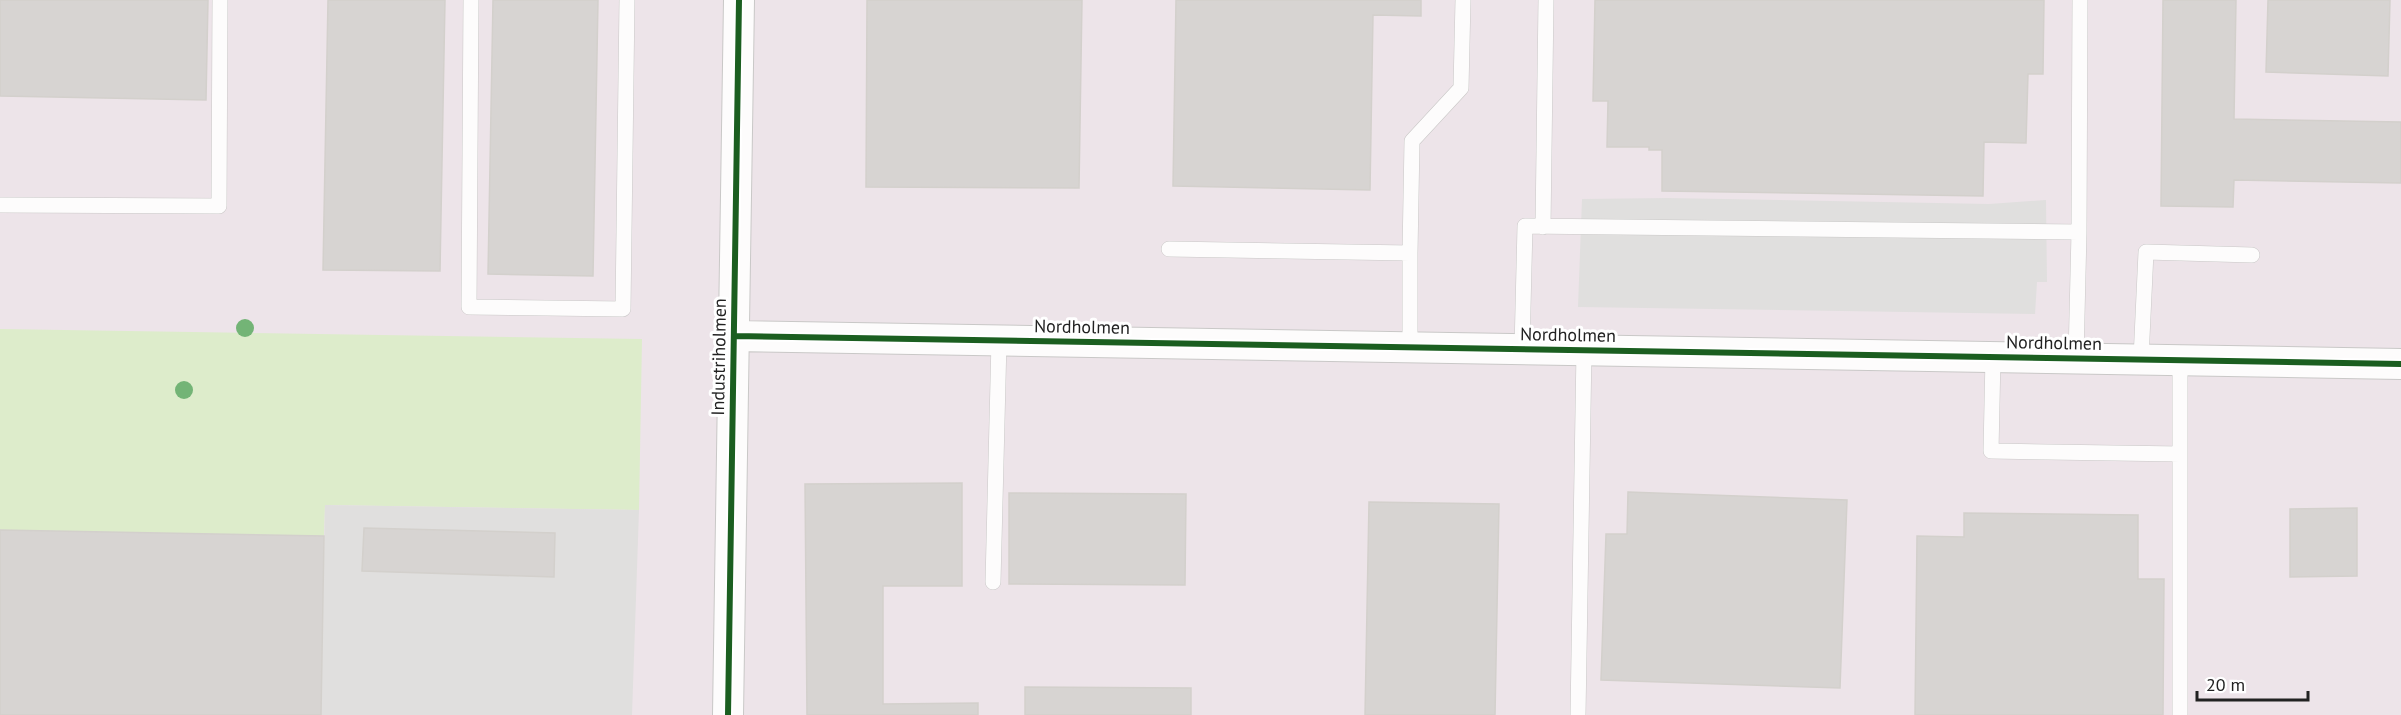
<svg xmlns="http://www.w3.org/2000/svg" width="2401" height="715" font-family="'PT Sans',sans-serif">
  <rect width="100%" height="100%" fill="#f0eeeb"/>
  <!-- industrial -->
  <path fill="#ede4e9" d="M0 0H2401V715H0Z"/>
  <!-- grass -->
  <path fill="#ddeccb" d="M0 329 642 339 639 510 325 505 324 536 0 530Z"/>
  <!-- parking -->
  <path fill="#e0dfde" d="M1667 198 1989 204 2046 200 2047 282H2037L2035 314 1578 307 1582 199Z
    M325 505 639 510 632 715H321Z"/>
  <!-- building -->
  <path fill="#d7d4d2" stroke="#d3d0cc" stroke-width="1.5" d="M0 0H208L206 100 0 96Z
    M328 0H445L440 271 323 270Z
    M493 0H598L593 276 488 274Z
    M867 0H1082L1079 188 866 187Z
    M1176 0H1421V16L1373 15 1370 190 1173 186Z
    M1595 0H2044L2043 74H2028L2026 143 1984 142 1983 196 1662 191V150H1649V147H1607L1608 101H1593Z
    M2163 0H2236L2234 119 2401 122V183L2234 180 2233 207 2161 206Z
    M2268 0H2390L2388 76 2266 72Z
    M962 483V586H883V704L978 703V715H807L805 484Z
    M1628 492 1847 500 1840 688 1601 680 1606 534H1627Z
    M1009 493 1186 494 1185 585 1009 584Z
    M1369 502 1499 504 1495 715H1365Z
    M2357 508V576L2290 577V509Z
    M1964 513 2138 515V579H2164L2163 715H1915L1917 536 1964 537Z
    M364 528 555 533 554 577 362 571Z
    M0 530 324 536 321 715H0Z
    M1025 687 1191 688V715H1025Z"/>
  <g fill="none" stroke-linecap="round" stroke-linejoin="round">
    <!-- lane casing -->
    <g stroke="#c9c8c7" stroke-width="16">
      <path id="lane" d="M471 0 469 307 623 309 627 0
        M0 205 219 206 220 0
        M1543 227 1546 0
        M1169 249 1410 253 1412 141 1461 88 1463 0
        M1410 253V347
        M1522 349 1525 226 2079 232
        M1993 357 1991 451 2180 454
        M2076 358 2079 232 2080 0
        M2141 359 2146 252 2252 255
        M2180 360V715
        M993 582 999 341
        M1578 715 1584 350"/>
    </g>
    <!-- street casing -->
    <g stroke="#c9c8c7" stroke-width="32">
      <path id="street" d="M734 336 2401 364
        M728 715 739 0"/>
    </g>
    <!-- lane -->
    <use href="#lane" stroke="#fdfcfc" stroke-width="15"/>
    <!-- street -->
    <use href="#street" stroke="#fdfcfc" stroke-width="30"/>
    <!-- cycleway casing -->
    <g stroke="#fff" stroke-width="10">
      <path id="cycleway" d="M734 336 2401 364
        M728 715 739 0"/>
    </g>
    <!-- cycleway -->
    <use href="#cycleway" stroke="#1b5e20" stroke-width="6"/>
  </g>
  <!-- trees -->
  <g fill="#73b476">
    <circle cx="245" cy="328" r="9"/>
    <circle cx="184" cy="390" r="9"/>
  </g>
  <g text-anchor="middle" stroke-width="6" stroke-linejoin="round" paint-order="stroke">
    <!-- street labels -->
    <g font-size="18" fill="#222" stroke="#fff">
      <text transform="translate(1082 327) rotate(1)" y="6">Nordholmen</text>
      <text transform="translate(1568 335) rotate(1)" y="6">Nordholmen</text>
      <text transform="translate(2054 343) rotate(1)" y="6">Nordholmen</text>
      <text transform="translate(719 357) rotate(-89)" y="6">Industriholmen</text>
    </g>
  </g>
  <!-- scale -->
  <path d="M2197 691v9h111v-9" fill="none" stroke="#222222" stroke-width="3"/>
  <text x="2206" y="691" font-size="18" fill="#222222" stroke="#ffffff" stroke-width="4.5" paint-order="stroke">20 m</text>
</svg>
